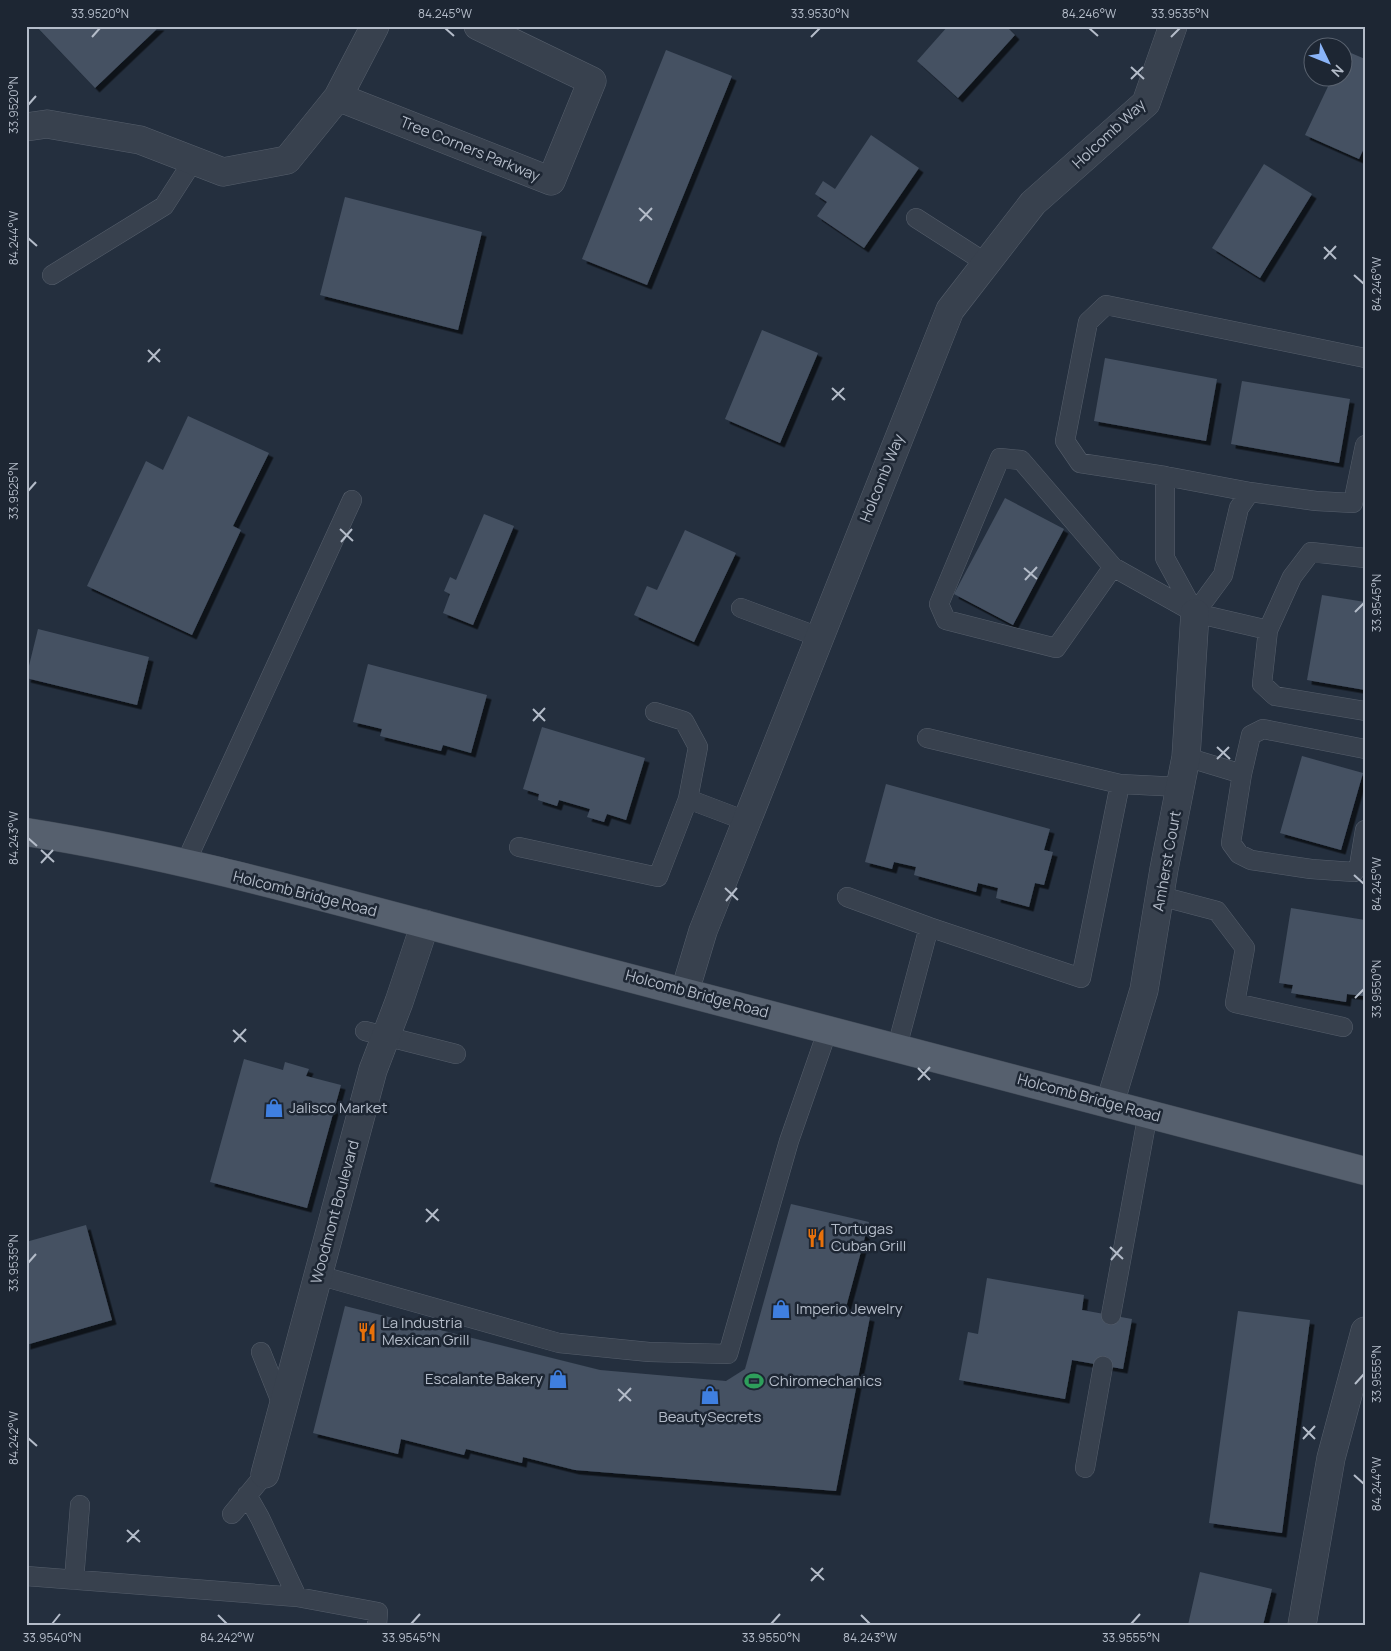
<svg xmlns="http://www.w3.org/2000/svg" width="1391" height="1651" font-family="Manrope,sans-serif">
  <defs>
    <filter id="shadow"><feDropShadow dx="4.5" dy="4.5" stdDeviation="0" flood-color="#0009"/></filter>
  </defs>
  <rect width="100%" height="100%" fill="#242f3e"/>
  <!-- building -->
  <path fill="#455162" filter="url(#shadow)" d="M36 26H160L95 88Z
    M948 26H1006L1015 35 958 98 917 61Z
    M666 50 732 76 647 285 582 259Z
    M1344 50 1365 59V146L1359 159 1305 135 1332 78H1344Z
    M871 135 919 168 864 248 817 216 827 202 815 194 823 181 835 189Z
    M1264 164 1312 194 1260 278 1212 248Z
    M345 197 482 232 458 330 320 295Z
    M762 330 818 353 780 443 725 419Z
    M1105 358 1217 379 1206 441 1094 421Z
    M1242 381 1350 399 1339 463 1231 444Z
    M188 416 269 453 233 526 241 530 192 635 87 586 146 461 163 470Z
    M1005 498 1064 529 1013 625 954 594Z
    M484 514 514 526 473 625 443 613 450 594 444 591 450 577 456 580Z
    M685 530 736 553 694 642 634 615 647 586 657 590Z
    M1322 595 1365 602V690L1307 680Z
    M38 629 149 657 137 705 26 678Z
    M368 664 487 695 471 753 443 745 441 751 380 736 382 729 353 722Z
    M542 727 645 758 626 820 607 814 604 822 587 817 590 809 559 800 557 806 538 800 539 794 523 789Z
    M1302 756 1363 773 1341 850 1280 833Z
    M886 784 1050 829 1044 850 1053 852 1044 885 1035 883 1029 907 996 898 998 888 978 883 976 892 914 875 916 867 894 862 892 869 865 862Z
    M1291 908 1365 920V984L1363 996 1347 994 1346 1002 1291 993 1293 985 1279 983Z
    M244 1059 283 1070 285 1062 309 1069 306 1076 341 1085 307 1208 210 1182Z
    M791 1204 869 1222 845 1311 870 1317 836 1491 575 1470 523 1457 522 1463 466 1449 464 1455 401 1439 398 1454 313 1433 345 1306 600 1370 726 1381 745 1369Z
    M86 1225 112 1320 26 1345V1242Z
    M987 1278 1084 1295 1082 1310 1132 1319 1123 1369 1072 1360 1065 1399 959 1380 968 1332 978 1334Z
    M1238 1311 1310 1320 1282 1533 1209 1523Z
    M1200 1572 1272 1589 1263 1625H1188Z"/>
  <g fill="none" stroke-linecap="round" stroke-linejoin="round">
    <!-- lane casing -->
    <g stroke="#565f6c" stroke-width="20">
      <path id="lane" d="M916 218 986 263
        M52 275 164 206 193 161
        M1000 458 1021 460 1113 567 1056 648 946 620 939 604Z
        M1165 476 1250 492
        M1113 567 1195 613 1268 630 1262 684 1275 696 1365 711
        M741 608 819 637
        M1195 613 1165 558V476L1080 463 1065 441 1088 322 1106 305 1365 358
        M1195 613 1223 575 1239 508 1250 492 1316 501 1353 503 1365 445
        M1268 630 1292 577 1311 552 1365 558
        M655 712 684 721 698 747 688 799
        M927 738 1120 784
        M1365 749 1263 729 1251 735 1242 774 1231 843 1239 854 1251 860 1311 869 1354 872 1359 866 1365 830
        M1186 757 1242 774
        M519 847 658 877 688 799 746 821
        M185 864 352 500
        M1160 896 1217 911 1245 948 1235 1003 1343 1027
        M847 897 929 927
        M365 1031 456 1054
        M897 1047 929 927 1081 978 1120 784 1180 787
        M318 1275 559 1343 649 1352 728 1354 789 1141 828 1029
        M1111 1315 1148 1113
        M261 1352 283 1407
        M1085 1468 1103 1366
        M247 1495 260 1518 297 1597
        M232 1514 265 1474
        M26 1576 297 1597 378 1612 377 1625
        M74 1580 80 1505"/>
    </g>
    <!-- street casing -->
    <g stroke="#565f6c" stroke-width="29">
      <path id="street" d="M338 97 551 181 592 81 478 26
        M26 127 47 124 140 140 223 172 287 160 338 97 375 26
        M685 991 703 931 950 310 1033 203 1146 103 1173 26
        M1110 1103 1144 990 1164 869 1186 757 1195 613
        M265 1474 373 1070 399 1002 425 924
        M1302 1625 1331 1458 1365 1331"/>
    </g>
    <!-- primary casing -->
    <g stroke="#414a57" stroke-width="29">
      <path id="primary" d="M26 832C192 858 356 907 519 949 801 1021 1083 1095 1365 1171"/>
    </g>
    <!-- lane -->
    <use href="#lane" stroke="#38414e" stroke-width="19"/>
    <!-- street -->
    <use href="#street" stroke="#38414e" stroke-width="28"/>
    <!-- primary -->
    <use href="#primary" stroke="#56606e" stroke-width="28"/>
  </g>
  <!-- ticks -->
  <path fill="none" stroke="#b4bcc9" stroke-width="2" d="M445 28 454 36M1089 28 1098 36M92 37 100 28M811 37 820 28M1171 37 1180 28M1131 67 1144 79M1131 79 1143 67M28 105 36 96M639 208 652 220M640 221 652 208M28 238 37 246M1324 247 1336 259M1324 259 1336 246M1354 275 1364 284M148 350 160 362M148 362 160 349M832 388 845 400M832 400 844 388M28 491 36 482M340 529 353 541M341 542 352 529M1024 568 1037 579M1025 580 1037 567M1355 612 1364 603M533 709 545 721M533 721 545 708M1217 747 1230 759M1217 759 1229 747M28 838 37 846M41 850 54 862M41 863 53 850M1354 875 1364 884M725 888 738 900M726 901 737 888M1355 998 1364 989M233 1030 246 1042M234 1042 246 1029M918 1068 930 1080M918 1080 930 1067M426 1209 439 1221M426 1222 438 1209M1110 1247 1123 1259M1111 1260 1122 1247M28 1263 36 1254M1355 1384 1364 1374M618 1389 631 1401M619 1401 631 1388M1303 1427 1315 1439M28 1438 37 1446M1303 1439 1315 1426M1354 1475 1364 1484M127 1530 140 1542M127 1542 139 1530M811 1568 824 1580M811 1581 823 1568M218 1615 227 1624M861 1615 870 1624M52 1624 60 1614M411 1624 420 1614M771 1624 780 1614M1131 1624 1140 1614"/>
  <!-- icons -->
  <defs>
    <g id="shop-bare" transform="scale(1.5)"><path d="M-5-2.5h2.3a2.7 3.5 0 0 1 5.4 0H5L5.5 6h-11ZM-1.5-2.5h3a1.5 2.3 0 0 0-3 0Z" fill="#3f7fe0" stroke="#1d2633" stroke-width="2.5" paint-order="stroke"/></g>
    <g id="restaurant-bare" transform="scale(1.5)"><path d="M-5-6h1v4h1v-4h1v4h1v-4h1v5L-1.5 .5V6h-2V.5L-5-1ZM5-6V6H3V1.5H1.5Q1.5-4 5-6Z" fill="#e8710a" stroke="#1d2633" stroke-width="2.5" paint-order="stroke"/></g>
    <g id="stadium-bare" transform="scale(1.5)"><path d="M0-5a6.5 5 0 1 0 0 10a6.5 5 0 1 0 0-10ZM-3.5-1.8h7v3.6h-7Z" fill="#2e9e5b" stroke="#1d2633" stroke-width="2.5" paint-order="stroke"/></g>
  </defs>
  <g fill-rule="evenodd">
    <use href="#shop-bare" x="274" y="1108"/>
    <use href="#restaurant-bare" x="816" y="1238"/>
    <use href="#shop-bare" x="781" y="1309"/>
    <use href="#restaurant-bare" x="367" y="1332"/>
    <use href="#shop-bare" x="558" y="1379"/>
    <use href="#stadium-bare" x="754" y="1381"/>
    <use href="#shop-bare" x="710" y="1395"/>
  </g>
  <g text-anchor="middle" stroke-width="5" stroke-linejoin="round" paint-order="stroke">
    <!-- street labels -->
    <g font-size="15" fill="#b4bcc9" stroke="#1d2633">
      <text transform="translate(1109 134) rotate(-43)" y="5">Holcomb Way</text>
      <text transform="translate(470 149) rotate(22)" y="5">Tree Corners Parkway</text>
      <text transform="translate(882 478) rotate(-68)" y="5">Holcomb Way</text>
      <text transform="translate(1167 861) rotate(-80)" y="5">Amherst Court</text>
      <text transform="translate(305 894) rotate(14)" y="5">Holcomb Bridge Road</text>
      <text transform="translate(697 994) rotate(15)" y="5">Holcomb Bridge Road</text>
      <text transform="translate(1089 1098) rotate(15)" y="5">Holcomb Bridge Road</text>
      <text transform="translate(335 1212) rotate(-75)" y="5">Woodmont Boulevard</text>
    </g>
    <!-- poi labels -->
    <g font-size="15" fill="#b4bcc9" stroke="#1d2633" text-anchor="start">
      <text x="289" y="1113">Jalisco Market</text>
      <text x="831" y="1234">Tortugas<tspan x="831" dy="17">Cuban Grill</tspan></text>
      <text x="796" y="1314">Imperio Jewelry</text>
      <text x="382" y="1328">La Industria<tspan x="382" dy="17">Mexican Grill</tspan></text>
      <text x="543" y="1384" text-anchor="end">Escalante Bakery</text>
      <text x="769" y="1386">Chiromechanics</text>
      <text x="710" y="1422" text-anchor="middle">BeautySecrets</text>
    </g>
  </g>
  <!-- border -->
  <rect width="1391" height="1651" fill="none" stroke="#1d2633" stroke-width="55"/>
  <!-- north arrow -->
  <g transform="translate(1328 62) rotate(133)"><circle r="24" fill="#1d2633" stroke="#59626f"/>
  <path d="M0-4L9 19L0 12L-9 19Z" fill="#8ab4f8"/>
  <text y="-8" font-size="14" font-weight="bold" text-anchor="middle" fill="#b4bcc9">N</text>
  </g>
  <rect x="28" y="28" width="1336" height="1596" fill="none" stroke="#b4bcc9" stroke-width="2"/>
  <g font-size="12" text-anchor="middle" fill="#b4bcc9">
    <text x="100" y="18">33.9520°N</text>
    <text x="445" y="18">84.245°W</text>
    <text x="820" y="18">33.9530°N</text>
    <text x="1089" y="18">84.246°W</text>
    <text x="1180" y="18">33.9535°N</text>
    <text transform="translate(14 105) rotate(-90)" y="4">33.9520°N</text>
    <text transform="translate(14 238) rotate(-90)" y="4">84.244°W</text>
    <text transform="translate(1377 284) rotate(-90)" y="4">84.246°W</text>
    <text transform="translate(14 491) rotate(-90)" y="4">33.9525°N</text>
    <text transform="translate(1377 603) rotate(-90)" y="4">33.9545°N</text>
    <text transform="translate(14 838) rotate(-90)" y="4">84.243°W</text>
    <text transform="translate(1377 884) rotate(-90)" y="4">84.245°W</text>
    <text transform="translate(1377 989) rotate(-90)" y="4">33.9550°N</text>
    <text transform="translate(14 1263) rotate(-90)" y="4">33.9535°N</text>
    <text transform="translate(1377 1374) rotate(-90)" y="4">33.9555°N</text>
    <text transform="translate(14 1438) rotate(-90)" y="4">84.242°W</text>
    <text transform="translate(1377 1484) rotate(-90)" y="4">84.244°W</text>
    <text x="52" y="1642">33.9540°N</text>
    <text x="227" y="1642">84.242°W</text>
    <text x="411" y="1642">33.9545°N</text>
    <text x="771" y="1642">33.9550°N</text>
    <text x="870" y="1642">84.243°W</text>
    <text x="1131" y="1642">33.9555°N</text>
  </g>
</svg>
